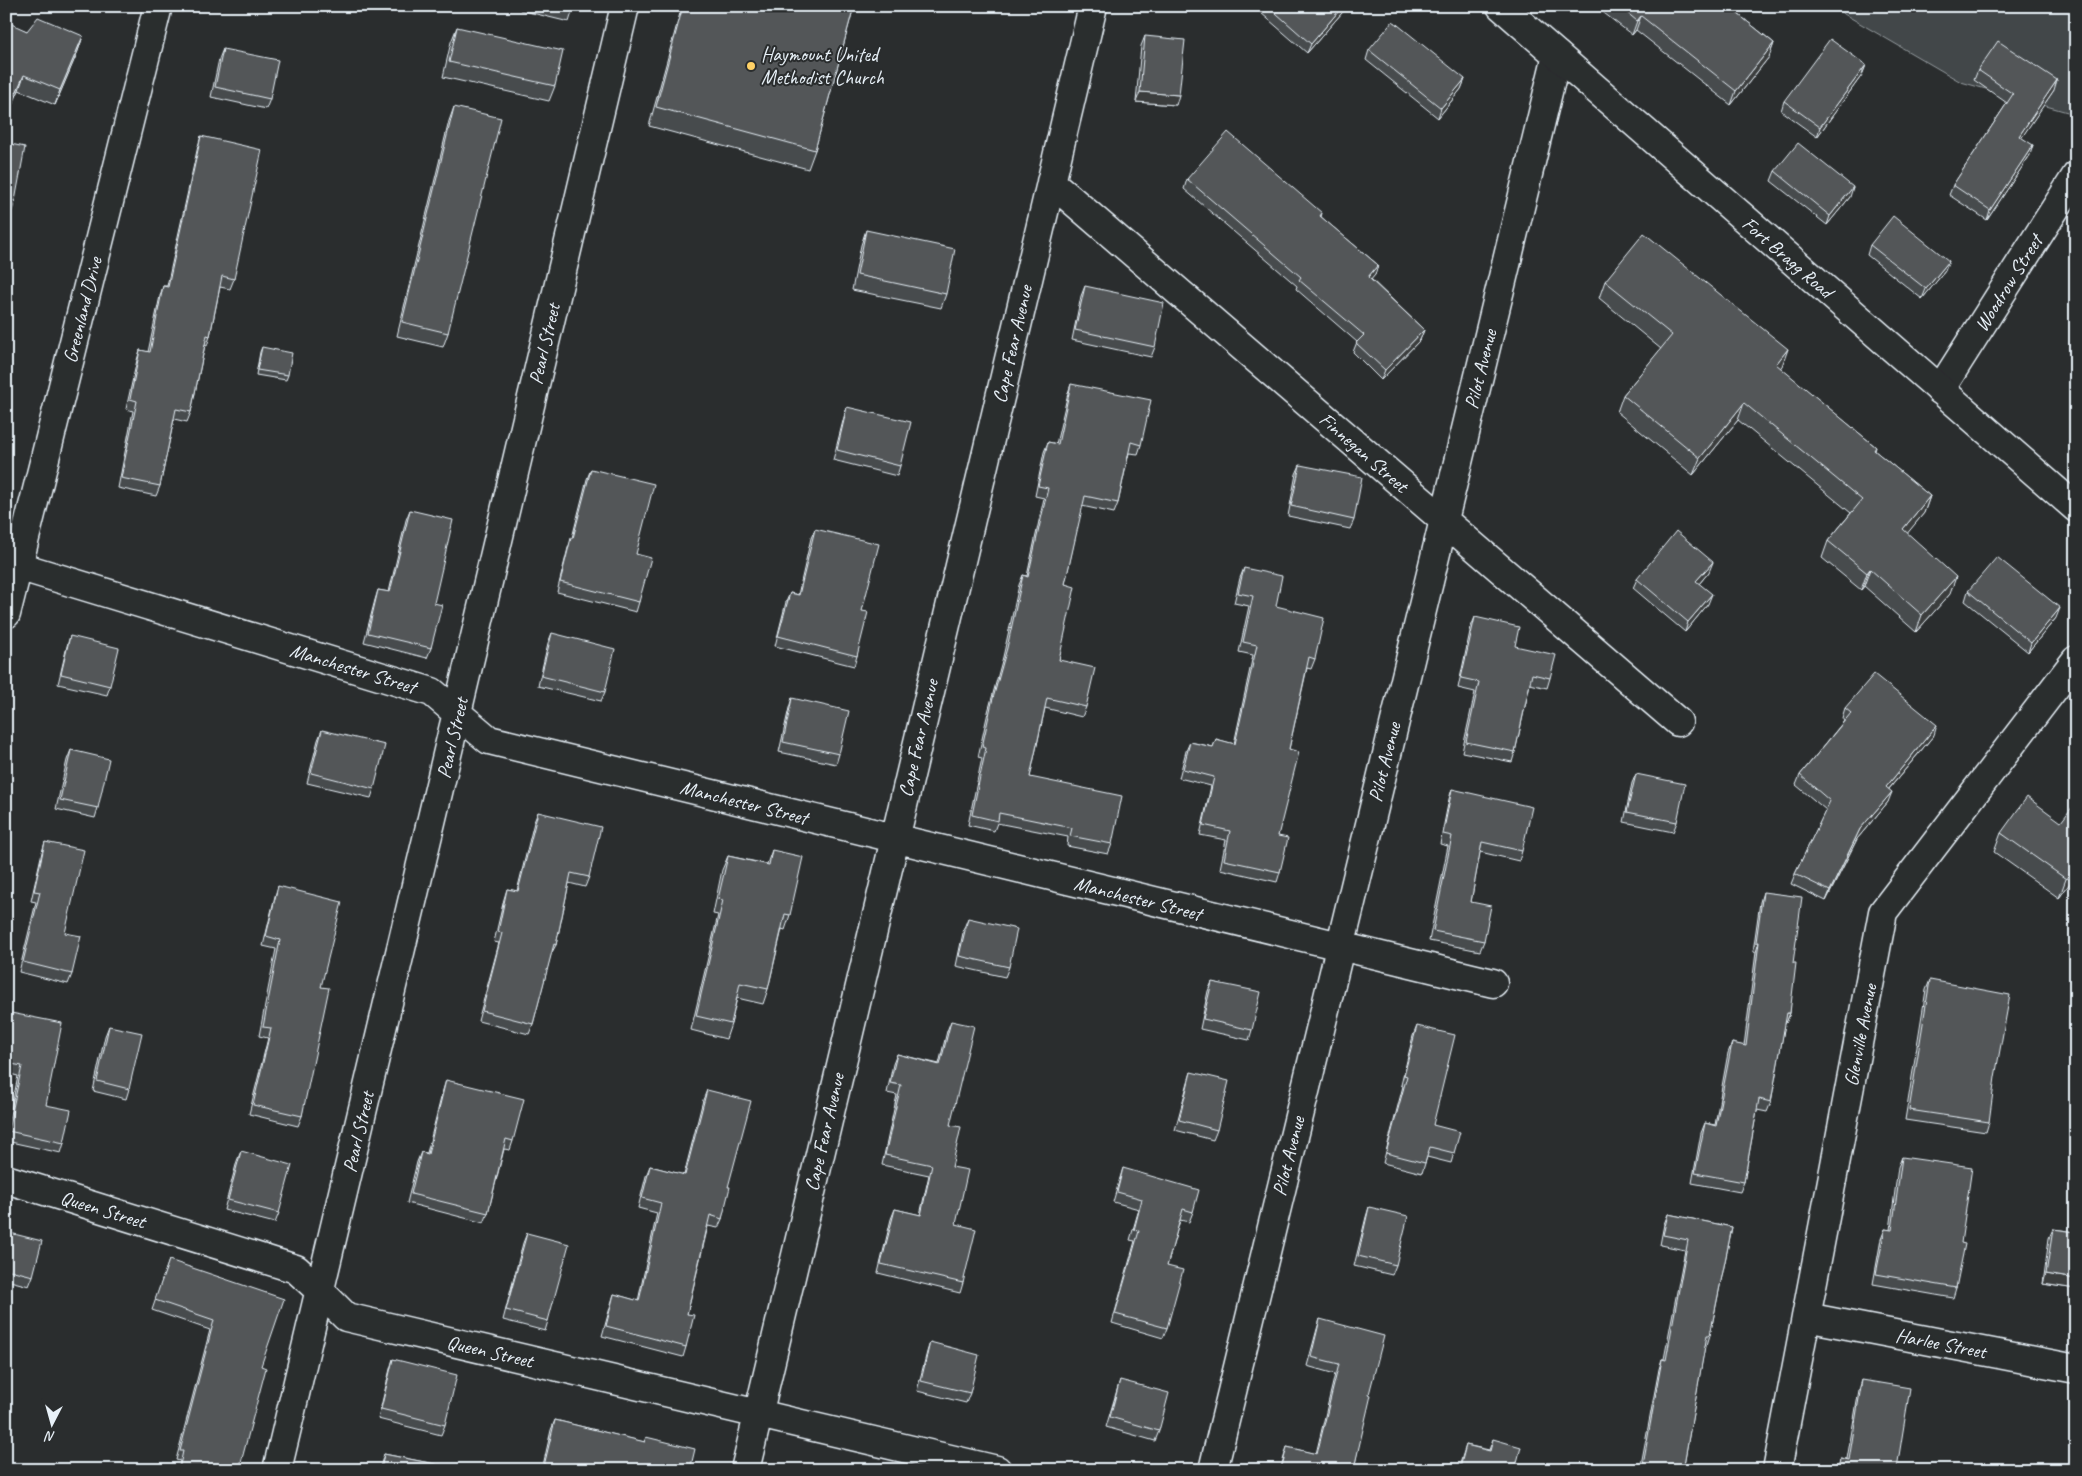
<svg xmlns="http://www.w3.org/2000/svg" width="2082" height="1476" font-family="Caveat,sans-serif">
  <rect width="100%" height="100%" fill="#2a2d2e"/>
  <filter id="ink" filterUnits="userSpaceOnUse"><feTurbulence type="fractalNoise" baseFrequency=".02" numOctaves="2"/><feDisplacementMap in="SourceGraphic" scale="10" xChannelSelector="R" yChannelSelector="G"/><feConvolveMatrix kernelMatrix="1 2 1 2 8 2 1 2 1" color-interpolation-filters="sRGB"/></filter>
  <g filter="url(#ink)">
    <!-- green -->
    <path fill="#424648" stroke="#959ca0" d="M1836 6H2076V111L2071 113 1961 82 1844 14Z"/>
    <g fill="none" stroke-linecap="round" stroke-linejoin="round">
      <!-- minor casing -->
      <g stroke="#e8f1f8" stroke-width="31">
        <path id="minor" d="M1051 182 1678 722
          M1940 390 2076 176
          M18 566 432 692 489 740 1493 983
          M6 614 158 6
          M6 1179 296 1269 320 1291 346 1317 997 1470
          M1806 1317 2076 1369
          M277 1470 625 6
          M745 1470 1093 6
          M1213 1470 1557 55
          M1777 1470 1883 912 2076 660"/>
      </g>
      <!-- major casing -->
      <g stroke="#e8f1f8" stroke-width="31">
        <path id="major" d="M1501 6 2076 508"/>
      </g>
      <!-- minor -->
      <use href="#minor" stroke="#2a2d2e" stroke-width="28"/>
      <!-- major -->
      <use href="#major" stroke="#2a2d2e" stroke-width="28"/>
    </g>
    <!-- wall -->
    <path fill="#474b4d" stroke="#e8f1f8" d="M521 6H574L569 22 520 10Z
      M682 6H854L815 150 808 169 649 126Z
      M1253 6H1348L1307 53Z
      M1595 6H1728L1774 43 1769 57 1731 105 1636 30 1632 35Z
      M6 24 27 31 83 36 78 51 55 105 19 90 11 108 6 106Z
      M457 27 555 86 549 101 443 77 451 42Z
      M1145 36 1176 105 1136 102 1141 46Z
      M223 49 270 99 266 109 211 97 219 59Z
      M1369 50 1465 79 1461 89 1438 118 1366 60Z
      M1866 65 1862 75 1817 137 1781 111 1784 101Z
      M1978 70 2054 90 2021 138 2030 155 1987 220 1949 195 1953 185 2007 103 1974 80Z
      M454 107 448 333 443 347 397 336 449 121Z
      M201 136 234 279 230 289 220 287 210 336 207 346 205 345 191 412 187 422 174 419 160 486 156 496 118 488 133 411 126 409 137 360 140 350 148 352 160 296 163 286H167L198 146Z
      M6 143 15 201 12 211 6 210Z
      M1775 171 1850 197 1827 225 1771 181Z
      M1187 179 1322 213 1321 217 1378 265 1375 275 1371 279 1424 330 1420 340 1381 380 1353 352 1357 342 1296 289 1297 286 1184 189Z
      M866 230 946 294 941 308 852 290 861 245Z
      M1870 245 1945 271 1922 299 1867 255Z
      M1605 281 1782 366 1780 368 1876 447 1875 451 1930 496 1924 513 1907 533 1950 594 1916 632 1864 586 1861 590 1822 558 1828 541 1851 513 1738 420 1693 475 1617 412 1623 395 1661 349 1599 298Z
      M1085 286 1155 347 1151 357 1072 340 1081 296Z
      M262 347 288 375 286 380 256 375 260 352Z
      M2076 365V380L2071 377Z
      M1071 384 1141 445 1138 454 1129 453 1118 503 1114 513 1082 506 1065 584 1059 660 1086 707 1082 717 1045 708 1030 777 1112 844 1108 854 1067 846 1068 837 997 823 994 831 968 825 982 758 978 757 988 712 1003 657 1019 585 1023 575 1027 576 1044 498 1035 496 1044 452 1048 442 1056 444 1068 393Z
      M847 407 900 466 897 476 833 460 844 417Z
      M1300 465 1354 520 1350 529 1288 516 1296 474Z
      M591 469 636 554 639 602 636 612 557 592 568 548 572 538 587 479Z
      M410 510 434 603 431 648 427 658 364 642 375 600 378 590 389 592 406 520Z
      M815 529 862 611 857 656 854 666 775 646 786 602 790 593 798 595 811 538Z
      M1244 568 1276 606 1315 659 1311 669 1307 668 1289 749 1278 836 1280 872 1277 882 1220 869 1226 840 1200 835 1211 786 1179 778 1186 751 1190 742 1213 747 1216 739 1234 744 1253 655 1239 652 1249 606 1234 603 1240 578Z
      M1709 572 1699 584 1708 604 1685 632 1633 588 1637 579Z
      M1968 591 2056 618 2028 652 1965 601Z
      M1475 617 1515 646 1550 678 1547 688 1530 684 1515 752 1512 762 1462 752 1475 692 1458 688 1471 627Z
      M552 633 605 692 601 701 538 686 548 643Z
      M70 636 110 686 107 695 58 684 67 646Z
      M792 698 839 754 836 764 779 752 789 708Z
      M1845 708 1934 735 1889 789 1888 802 1857 839 1826 901 1791 884 1795 874 1826 810 1796 785 1800 775 1844 721 1842 718Z
      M322 730 374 789 371 798 307 783 318 740Z
      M71 750 98 808 95 818 56 809 67 760Z
      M1636 774 1677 822 1673 832 1624 822 1632 783Z
      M1452 789 1522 851 1519 861 1480 852 1471 902 1484 941 1480 951 1429 941 1448 846 1440 844 1449 799Z
      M538 812 589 877 585 887 569 883 556 945 551 954 533 1024 529 1034 478 1021 499 943 494 942 504 899 507 889 517 891 534 822Z
      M2001 833 2076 875 2059 898 1994 852Z
      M45 842 72 974 68 984 19 972 36 902 31 901 42 852Z
      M772 850 790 915 785 930 782 929 768 989 763 1004 737 998 731 1024 726 1039 691 1030 718 915 713 914 722 870 728 856 767 864Z
      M278 886 321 987 302 1116 298 1126 249 1114 268 1038 259 1036 276 949 263 946 275 896Z
      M1763 892 1793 963 1790 1013 1786 1023H1785L1771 1102 1767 1112 1757 1110 1744 1182 1740 1192 1692 1183 1701 1133 1705 1123 1715 1125 1728 1053 1732 1043 1744 1046 1756 952H1753L1760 902Z
      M968 918 1009 967 1005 977 956 966 964 928Z
      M1930 980 1989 1122 1986 1132 1905 1120 1926 990Z
      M1212 982 1252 1030 1249 1040 1200 1029 1208 991Z
      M11 1013 46 1105 64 1143 61 1153 6 1141V1134L18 1076 6 1073V1026Z
      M951 1021 950 1125 952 1167 956 1224 963 1283 960 1293 878 1273 891 1219 895 1209 920 1215 929 1175 882 1165 897 1095 887 1093 893 1064 897 1054 939 1064 947 1031Z
      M109 1026 129 1089 126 1099 93 1091 105 1036Z
      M1417 1026 1433 1125 1454 1153 1451 1163 1427 1157 1422 1173 1383 1163 1403 1086 1401 1085 1413 1036Z
      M1191 1072 1217 1130 1213 1140 1175 1130 1188 1082Z
      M446 1080 513 1141 510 1150 504 1149 488 1213 484 1223 407 1203 417 1162 421 1152 427 1153 443 1090Z
      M707 1090 728 1187 722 1219 718 1228 708 1226 687 1314 686 1347 683 1357 602 1336 611 1304 614 1294 638 1301 657 1213 638 1208 646 1176 650 1166 684 1175 703 1100Z
      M241 1151 279 1213 275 1223 224 1210 237 1161Z
      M1902 1157 1961 1243 1956 1288 1953 1298 1873 1284 1881 1239 1885 1229 1890 1230 1898 1167Z
      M1123 1168 1193 1212 1189 1222 1180 1220 1167 1266V1328L1163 1338 1112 1323 1135 1241 1130 1240 1139 1209 1113 1202 1120 1178Z
      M1369 1207 1396 1265 1392 1275 1354 1266 1366 1217Z
      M1668 1214 1732 1227 1710 1335 1707 1345H1705L1683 1470H1640L1659 1369 1662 1359H1664L1685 1250 1660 1245 1664 1224Z
      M2053 1229 2076 1232V1289L2043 1284 2049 1238Z
      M6 1232 33 1276 29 1286 6 1280Z
      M527 1233 548 1321 545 1331 503 1320 523 1243Z
      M169 1260 261 1366 239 1470H178L180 1461 176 1460 210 1330 152 1310Z
      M1320 1319 1369 1394 1355 1464 1365 1470H1280L1287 1447 1316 1454 1335 1374 1307 1366 1317 1329Z
      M930 1342 970 1393 966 1403 917 1391 927 1352Z
      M393 1359 445 1425 441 1435 378 1419 390 1369Z
      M1120 1380 1159 1431 1155 1441 1106 1427 1117 1390Z
      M1862 1380 1897 1468 1910 1470H1837L1840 1458 1847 1459 1859 1390Z
      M555 1420 644 1442 646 1437 690 1470H542L551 1430Z
      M2076 1435V1470H2069Z
      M1493 1439 1515 1470H1458L1466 1445 1489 1450Z
      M384 1454 465 1470H379Z"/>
    <!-- shaded-wall -->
    <path fill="#3a3d3e" stroke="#e8f1f8" d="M1343 6H1348L1307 53 1311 44Z
      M1641 16 1636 30 1632 35 1637 21Z
      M83 36 78 51 55 105 60 90Z
      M1774 43 1769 57 1731 105 1736 91Z
      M1866 65 1862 75 1817 137 1820 127Z
      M24 75 19 90 11 108 16 93Z
      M1465 79 1461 89 1438 118 1441 108Z
      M2057 80 2054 90 2016 146 2019 136Z
      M1140 92 1179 95 1176 105 1136 102Z
      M2033 145 2030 155 1987 220 1990 210Z
      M1853 187 1850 197 1827 225 1830 216Z
      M1949 261 1945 271 1922 299 1926 289Z
      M1378 265 1375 275 1365 287 1368 277Z
      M1424 330 1420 340 1381 380 1385 370Z
      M1788 349 1782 366 1770 381 1776 364Z
      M1744 403 1738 420 1693 475 1700 458Z
      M1930 496 1924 513 1897 546 1903 529Z
      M1713 562 1709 572 1693 591 1696 581Z
      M1870 569 1864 586 1861 590 1867 573Z
      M1956 577 1950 594 1916 632 1922 615Z
      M1712 594 1708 604 1685 632 1688 622Z
      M2060 608 2056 618 2028 652 2031 643Z
      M1937 725 1934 735 1882 797 1886 787Z
      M1892 792 1888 802 1857 839 1826 901 1830 891 1860 829Z
      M2076 866V875L2059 898 2066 879Z
      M1756 942H1759L1756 952H1753Z
      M1787 1013H1790L1786 1023H1784Z
      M2046 1274 2076 1279V1289L2043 1284Z"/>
    <!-- building -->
    <path fill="#535759" stroke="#e8f1f8" d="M548 6H574L573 12Z
      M683 6H854L815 150 656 107Z
      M1268 6H1343L1311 44Z
      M1619 6H1728L1774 43 1736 91 1641 16 1637 21Z
      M38 17 83 36 60 90 24 75 16 93 6 89V24L7 22 27 31Z
      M1393 21 1465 79 1441 108 1369 50Z
      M457 27 563 51 555 86 449 62Z
      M1145 36 1185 40 1179 95 1140 92Z
      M1830 39 1866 65 1820 127 1784 101Z
      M1998 41 2057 80 2019 136 2033 145 1990 210 1953 185 2013 94 1978 70Z
      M223 49 278 60 270 99 215 87Z
      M454 107 501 118 448 333 402 322Z
      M1228 132 1322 213 1320 216 1378 265 1368 277 1424 330 1385 370 1356 343 1364 335 1299 280 1301 277 1187 179Z
      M201 136 262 150 234 279 222 276 210 336 207 335 191 412 176 409 160 486 121 478 137 401 130 399 140 350 150 352 163 286 168 287Z
      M6 143 25 147 15 201 6 199Z
      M1798 143 1853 187 1830 216 1775 171Z
      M1893 216 1949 261 1926 289 1870 245Z
      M866 230 955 249 946 294 857 275Z
      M1644 233 1788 349 1776 364 1876 447 1874 450 1930 496 1903 529 1956 577 1922 615 1870 569 1867 573 1828 541 1862 500 1744 403 1700 458 1623 395 1672 335 1605 281Z
      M1085 286 1164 303 1155 347 1075 330Z
      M262 347 292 353 288 375 257 370Z
      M1071 384 1151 400 1141 445 1131 442 1118 503 1085 496 1065 584 1075 587 1059 660 1095 668 1086 707 1047 698 1030 777 1122 796 1112 844 1070 836 1072 828 999 813 998 821 972 815 986 748 982 747 992 702 1007 648 1023 575 1028 577 1048 488 1038 486 1048 442 1058 444Z
      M847 407 911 422 900 466 837 450Z
      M1300 465 1362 477 1354 520 1291 506Z
      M591 469 654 484 636 554 651 558 639 602 560 582 571 538H573Z
      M410 510 453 520 434 603 442 605 431 648 368 633 378 590 390 592Z
      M815 529 879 544 862 611 868 612 857 656 778 636 790 593 799 595Z
      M1676 531 1713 562 1696 581 1712 594 1688 622 1637 579Z
      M1997 557 2060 608 2031 643 1968 591Z
      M1244 568 1282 576 1276 606 1324 618 1315 659 1309 657 1289 749 1299 752 1278 836 1288 838 1280 872 1224 860 1230 831 1203 825 1214 777 1183 769 1190 742 1213 747 1216 739 1235 744 1257 645 1243 642 1253 596 1238 593Z
      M1475 617 1519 627 1515 646 1556 655 1550 678 1532 674 1515 752 1466 742 1479 682 1461 678Z
      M552 633 615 649 605 692 541 676Z
      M70 636 119 648 110 686 61 674Z
      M1874 674 1937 725 1886 787 1892 792 1860 829 1830 891 1795 874 1830 801 1800 775 1851 713 1845 708Z
      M792 698 849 711 839 754 783 742Z
      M322 730 385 745 374 789 311 773Z
      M71 750 109 759 98 808 60 800Z
      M1636 774 1685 784 1677 822 1627 812Z
      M1452 789 1532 807 1522 851 1482 842 1471 902 1491 906 1484 941 1433 931 1452 836 1443 834Z
      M2027 797 2061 822 2076 802V866L2066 879 2001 833Z
      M538 812 601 827 589 877 571 873 556 945 554 944 533 1024 482 1011 502 933 498 932 507 889 518 891Z
      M45 842 84 850 65 933 81 936 72 974 23 962 40 892 34 891Z
      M772 850 803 857 790 915 785 914 768 989 740 983 731 1024 696 1016 723 900 718 899 728 856 769 865Z
      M278 886 342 902 321 987 329 988 302 1116 253 1105 271 1028 263 1027 280 940 266 936Z
      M1763 892 1802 897 1793 963H1796L1790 1013H1787L1771 1102 1759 1099 1744 1182 1695 1173 1705 1123 1716 1126 1732 1043 1746 1046 1759 942H1756Z
      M968 918 1017 929 1009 967 959 956Z
      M1930 980 2010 995 1995 1077 1989 1122 1909 1110Z
      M1212 982 1261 992 1252 1030 1203 1019Z
      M11 1013 62 1023 46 1105 71 1110 64 1143 8 1131 22 1066 6 1063V1034Z
      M951 1021 974 1026 950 1125 961 1127 952 1167 968 1170 956 1224 976 1229 963 1283 881 1264 895 1209 921 1215 932 1165 885 1155 901 1085 890 1083 897 1054 940 1065Z
      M109 1026 142 1033 129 1089 97 1081Z
      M1417 1026 1455 1035 1433 1125 1460 1132 1454 1153 1430 1147 1425 1163 1386 1153 1407 1076 1404 1075Z
      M1191 1072 1229 1081 1217 1130 1179 1120Z
      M446 1080 524 1099 513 1141 506 1139 488 1213 411 1194 421 1152 428 1154Z
      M707 1090 751 1101 728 1187H730L722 1219 710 1215 687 1314 694 1315 686 1347 606 1326 614 1294 639 1301 661 1203 642 1198 650 1166 685 1175Z
      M241 1151 292 1165 279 1213 228 1200Z
      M1902 1157 1972 1167 1961 1243 1965 1244 1956 1288 1876 1274 1885 1229 1892 1230Z
      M1123 1168 1199 1190 1193 1212 1183 1209 1167 1266 1183 1270 1167 1328 1115 1314 1139 1231 1134 1230 1142 1199 1117 1192Z
      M1369 1207 1408 1216 1396 1265 1358 1256Z
      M1668 1214 1732 1227 1710 1335H1707L1683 1470H1642L1662 1359 1666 1360 1688 1240 1663 1235Z
      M2053 1229 2076 1232V1279L2046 1274Z
      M6 1232 42 1241 33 1276 6 1269Z
      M527 1233 569 1244 548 1321 506 1310Z
      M169 1260 284 1299 261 1366 266 1368 239 1470H179L183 1451H180L214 1320 155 1300Z
      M1320 1319 1384 1336 1369 1394 1371 1395 1355 1464 1366 1466 1365 1470H1281L1287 1447 1317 1454 1339 1364 1311 1357Z
      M930 1342 979 1355 970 1393 921 1381Z
      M393 1359 457 1375 445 1425 381 1409Z
      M1120 1380 1169 1393 1159 1431 1110 1417Z
      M1862 1380 1910 1388 1897 1468 1910 1470H1838L1840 1458 1849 1460Z
      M555 1420 645 1442 646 1437 695 1449 690 1470H617L610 1468V1470H543Z
      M1493 1439 1521 1447 1515 1470H1468L1460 1468 1466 1445 1490 1451Z
      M2076 1444V1470H2071Z
      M384 1454 465 1470H381Z"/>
  </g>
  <!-- markers -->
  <circle fill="#ffd166" stroke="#2a2d2e" stroke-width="2" cx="751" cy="66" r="5"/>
  <g text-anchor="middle" stroke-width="4" stroke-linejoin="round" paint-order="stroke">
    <!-- poi labels -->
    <g font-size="20" fill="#e8f1f8" stroke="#2a2d2e" text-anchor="start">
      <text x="761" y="61">Haymount United<tspan x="761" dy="23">Methodist Church</tspan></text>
    </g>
    <!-- street labels -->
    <g font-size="20" fill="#e8f1f8" stroke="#2a2d2e">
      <text transform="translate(1788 257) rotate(41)" y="7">Fort Bragg Road</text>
      <text transform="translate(2008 283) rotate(-58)" y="7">Woodrow Street</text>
      <text transform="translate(82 310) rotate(-76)" y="7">Greenland Drive</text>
      <text transform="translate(544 344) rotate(-77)" y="7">Pearl Street</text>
      <text transform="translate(1012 344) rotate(-77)" y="7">Cape Fear Avenue</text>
      <text transform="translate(1480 369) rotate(-76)" y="7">Pilot Avenue</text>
      <text transform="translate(1364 452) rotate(41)" y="7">Finnegan Street</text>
      <text transform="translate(353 668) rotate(17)" y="7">Manchester Street</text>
      <text transform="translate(452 738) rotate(-77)" y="7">Pearl Street</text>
      <text transform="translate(918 738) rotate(-77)" y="7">Cape Fear Avenue</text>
      <text transform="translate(1384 762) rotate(-76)" y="7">Pilot Avenue</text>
      <text transform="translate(744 802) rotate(14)" y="7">Manchester Street</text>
      <text transform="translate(1138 898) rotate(14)" y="7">Manchester Street</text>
      <text transform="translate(1860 1035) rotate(-79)" y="7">Glenville Avenue</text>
      <text transform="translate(358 1132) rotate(-77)" y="7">Pearl Street</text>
      <text transform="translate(824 1132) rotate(-77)" y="7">Cape Fear Avenue</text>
      <text transform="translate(1288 1156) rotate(-76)" y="7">Pilot Avenue</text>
      <text transform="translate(103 1209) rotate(17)" y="7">Queen Street</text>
      <text transform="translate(1941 1343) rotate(11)" y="7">Harlee Street</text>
      <text transform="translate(490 1351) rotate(13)" y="7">Queen Street</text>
    </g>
  </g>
  <!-- margin -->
  <rect width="2082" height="1476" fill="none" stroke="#2a2d2e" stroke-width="25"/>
  <rect x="12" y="12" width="2057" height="1451" fill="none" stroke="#e8f1f8" stroke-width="2" filter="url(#ink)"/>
  <!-- north arrow -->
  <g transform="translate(52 1424) rotate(186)" stroke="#2a2d2e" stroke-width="4" paint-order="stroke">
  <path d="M0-4L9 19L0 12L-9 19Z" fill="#e8f1f8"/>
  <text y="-8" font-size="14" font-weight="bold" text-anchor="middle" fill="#e8f1f8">N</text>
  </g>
</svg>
